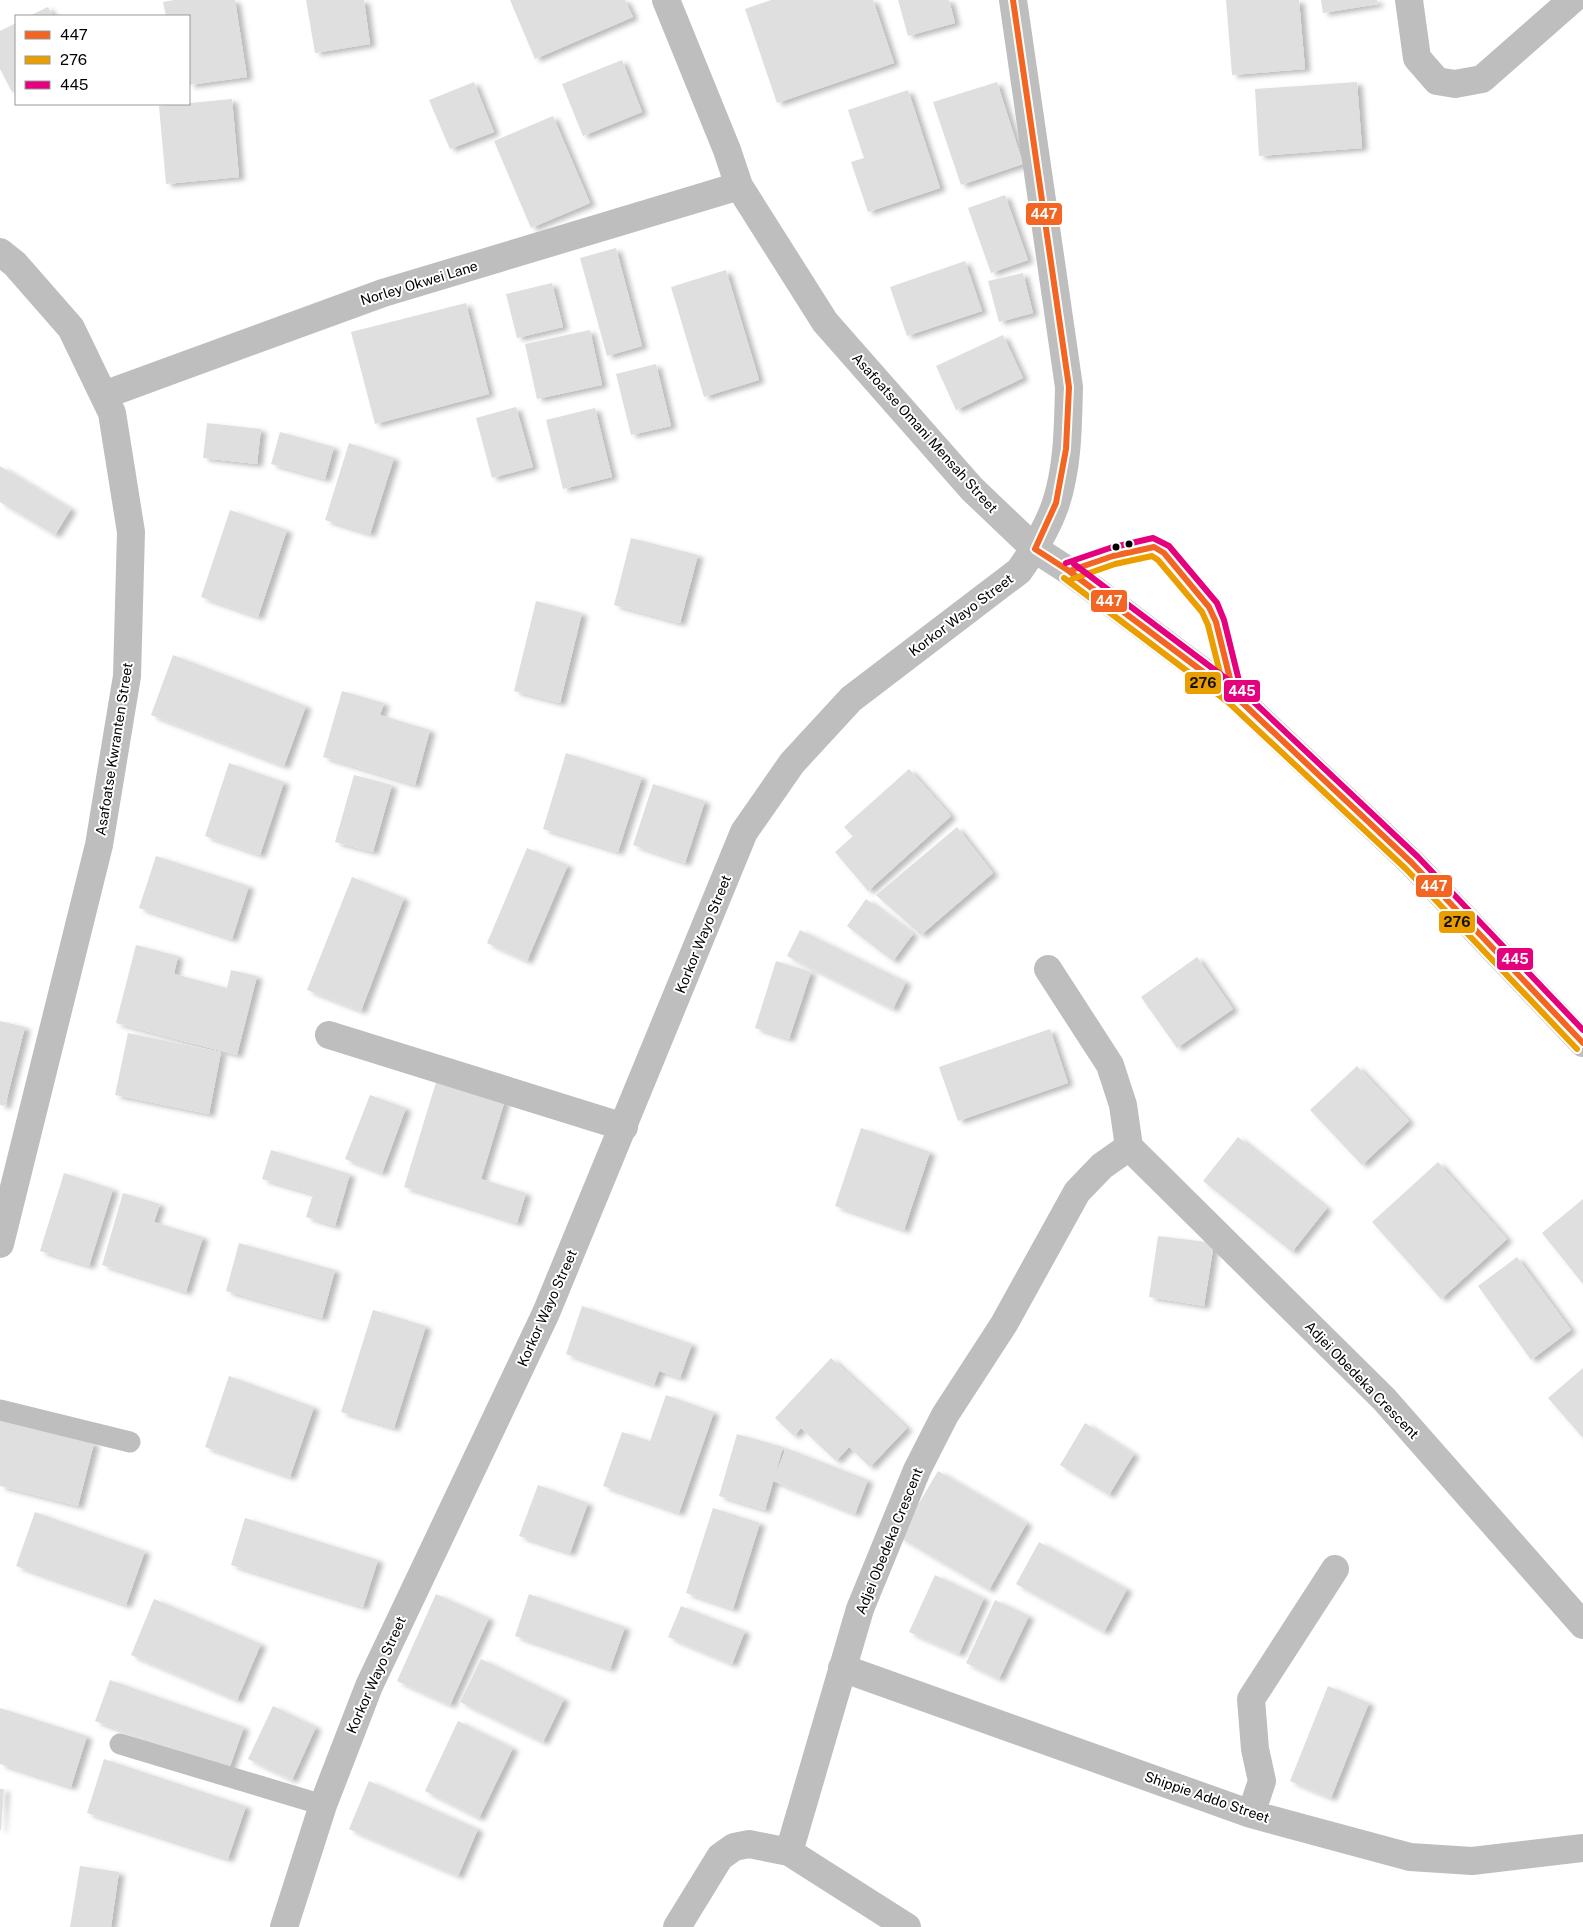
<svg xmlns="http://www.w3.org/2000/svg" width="1583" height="1927" font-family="'Public Sans',sans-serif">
  <defs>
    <filter id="shadow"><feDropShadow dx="5.5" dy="3" stdDeviation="2.5" flood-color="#0004"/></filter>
  </defs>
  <rect width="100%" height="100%" fill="#fff"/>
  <!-- building -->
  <path fill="#dfdfdf" filter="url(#shadow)" d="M174 0H235L247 77 189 85V16H166L163 2Z
    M306 0H364L370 44 315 53Z
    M510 0H625L633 17 535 59Z
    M771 0H873L894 63 777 103 745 9Z
    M898 0H949L955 23 908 36Z
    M1226 0H1299L1305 69 1232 75Z
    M1321 0H1377L1378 4 1323 13Z
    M48 7 53 16H29Z
    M16 23V90L12 92 0 69V31Z
    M622 60 642 112 583 136 562 84Z
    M474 82 494 132 450 149 429 100Z
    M997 82 1023 164 961 185 933 102Z
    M1357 82 1362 148 1259 156 1255 89Z
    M908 90 940 188 868 212 851 162 864 158 848 110Z
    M232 99 239 177 166 184 159 106Z
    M553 116 590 203 531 228 494 141Z
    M1005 195 1028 260 991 273 968 208Z
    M616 248 642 346 607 356 580 258Z
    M965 261 982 311 907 336 890 287Z
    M726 270 759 380 704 397 671 287Z
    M1023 273 1033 313 999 322 988 281Z
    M552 283 563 327 517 338 506 294Z
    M466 303 489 394 375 424 351 332Z
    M590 330 602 385 537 399 525 344Z
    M1003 335 1023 378 956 410 936 366Z
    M656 364 671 426 631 435 616 374Z
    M516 407 533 467 492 478 476 418Z
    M595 408 612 477 563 489 546 420Z
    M207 423 261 429 257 464 203 458Z
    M280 432 334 447 325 479 271 464Z
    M349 443 394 458 370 534 325 520Z
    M0 466 71 509 55 535 0 502Z
    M230 510 287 530 258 617 201 597Z
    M631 538 698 555 680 623 614 605Z
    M536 601 582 613 560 703 514 691Z
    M173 655 306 706 284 766 151 715Z
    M342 691 384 703 380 715 430 730 415 785 323 757Z
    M566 753 642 777 618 852 543 829Z
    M229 763 284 782 260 855 205 836Z
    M909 769 951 816 868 891 835 852 853 836 844 827Z
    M354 775 392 785 373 852 335 842Z
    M653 784 705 801 685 863 633 845Z
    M957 827 993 873 921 935 876 895Z
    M527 848 568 865 527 961 487 943Z
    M156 856 249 886 232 939 139 908Z
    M352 877 404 898 361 1011 307 990Z
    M866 899 913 934 893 961 847 926Z
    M800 930 906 982 893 1009 787 956Z
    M136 945 178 956 174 974 227 988 231 970 257 976 237 1055 116 1023Z
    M1197 957 1233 1009 1177 1048 1141 997Z
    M776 961 811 972 789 1039 755 1028Z
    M0 1021 25 1027 5 1106 0 1105Z
    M1050 1029 1068 1083 958 1121 939 1067Z
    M128 1033 221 1052 209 1114 115 1095Z
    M1357 1066 1409 1121 1362 1165 1310 1110Z
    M437 1079 505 1100 481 1179 526 1193 517 1223 404 1187Z
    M370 1095 406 1108 382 1173 345 1159Z
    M861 1128 930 1152 904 1230 835 1206Z
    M1238 1137 1327 1208 1292 1252 1203 1181Z
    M271 1150 350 1174 335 1226 306 1217 313 1194 262 1179Z
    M1438 1162 1507 1239 1441 1299 1372 1222Z
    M64 1173 113 1189 89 1266 40 1251Z
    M123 1193 160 1204 154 1222 203 1237 186 1292 102 1265Z
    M1583 1199V1284L1542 1233Z
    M1158 1236 1214 1243 1204 1306 1149 1297Z
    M239 1243 335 1270 322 1318 226 1291Z
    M1517 1257 1571 1330 1531 1360 1478 1286Z
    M582 1306 692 1344 680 1378 659 1371 654 1385 566 1354Z
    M373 1310 426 1326 394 1428 341 1412Z
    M831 1358 907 1428 870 1467 849 1447 836 1461 801 1428 794 1436 775 1418Z
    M1583 1368V1438L1548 1398Z
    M229 1376 314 1407 290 1477 205 1447Z
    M666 1395 714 1412 679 1513 603 1486 622 1432 650 1441Z
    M0 1419 94 1443 78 1506 0 1486Z
    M1085 1423 1134 1454 1109 1495 1060 1465Z
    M737 1434 783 1447 765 1510 719 1496Z
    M786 1448 868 1480 855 1514 773 1481Z
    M938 1471 1027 1523 989 1590 899 1537Z
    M538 1485 588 1503 570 1553 519 1536Z
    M713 1508 760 1523 733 1609 686 1593Z
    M35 1512 145 1551 126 1605 16 1566Z
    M245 1518 378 1560 363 1607 231 1565Z
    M1039 1542 1127 1589 1104 1632 1016 1584Z
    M935 1575 984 1598 959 1654 909 1632Z
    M436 1594 489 1618 450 1705 397 1681Z
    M529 1594 625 1627 610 1669 515 1636Z
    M154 1599 261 1644 237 1700 131 1655Z
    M995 1600 1029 1616 999 1679 966 1663Z
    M681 1606 745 1631 732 1664 668 1637Z
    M481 1659 564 1699 543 1742 460 1702Z
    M110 1680 244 1727 229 1769 95 1721Z
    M1328 1686 1369 1703 1331 1798 1290 1781Z
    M273 1706 316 1727 292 1780 248 1759Z
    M0 1708 87 1736 71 1787 0 1764Z
    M458 1721 513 1748 479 1818 425 1791Z
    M104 1759 246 1806 228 1859 87 1813Z
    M369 1781 478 1829 458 1876 349 1829Z
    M0 1789H4L1 1830H0Z
    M80 1866 119 1872 111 1927H70Z"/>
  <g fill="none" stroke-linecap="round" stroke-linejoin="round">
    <!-- lane -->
    <path stroke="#bebebe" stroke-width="21" d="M1069 571 1113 556 1154 547 1164 553 1209 607 1216 622 1234 695
      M0 1410 130 1442
      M120 1744 323 1805"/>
    <!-- street -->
    <path stroke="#bebebe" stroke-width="28" d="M666 0 727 150 739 186 825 322 972 489 1035 549 1069 571 1234 695 1412 863 1583 1043
      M1409 0 1417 58 1437 81 1455 84 1482 79 1572 0
      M0 252 15 264 71 328 112 413 131 532 127 676 99 845 0 1244
      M104 395 383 293 739 186
      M1048 969 1110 1065 1123 1105 1129 1147 1384 1399 1583 1625
      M329 1035 624 1127
      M842 1668 1251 1814 1410 1857 1472 1861 1583 1848
      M1251 1814 1262 1781 1255 1749 1251 1699 1335 1569
      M284 1927 323 1805 369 1686 546 1313 744 832 792 763 851 699 1019 571C1034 550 1048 527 1056 503 1068 466 1068 425 1069 387L1013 0
      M677 1927 720 1857 734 1847 749 1844 789 1852
      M907 1927 789 1852 860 1609 917 1470 945 1415 1004 1324 1077 1192 1102 1166 1129 1147"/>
    <!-- bus-1 casing -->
    <g stroke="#fff" stroke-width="10">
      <path id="bus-1" d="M1013 0 1069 387 1066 449 1056 503 1035 549 1069 571 1234 695 1412 863 1583 1043
        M1069 571 1113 556 1154 547 1164 553 1209 607 1216 622 1234 695"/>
    </g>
    <!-- bus-2 casing -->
    <g stroke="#fff" stroke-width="10">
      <path id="bus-2" d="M1064 578 1228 702 1406 869 1577 1049
        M1072 579 1115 564 1152 556 1158 560 1202 612 1208 625 1226 697"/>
    </g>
    <!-- bus-3 casing -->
    <g stroke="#fff" stroke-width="10">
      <path id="bus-3" d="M1066 563 1110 548 1153 538 1169 546 1217 603 1224 620 1242 693
        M1074 564 1240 689 1418 857 1583 1030"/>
    </g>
    <!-- bus-1 -->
    <use href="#bus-1" stroke="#f26522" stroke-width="6"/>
    <!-- bus-2 -->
    <use href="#bus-2" stroke="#eb9e00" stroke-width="6"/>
    <!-- bus-3 -->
    <use href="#bus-3" stroke="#e5007d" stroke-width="6"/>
  </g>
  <!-- markers -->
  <g fill="#000" stroke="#fff" stroke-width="2">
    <circle cx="1129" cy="544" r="4.5"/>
    <circle cx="1116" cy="547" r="4.5"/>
  </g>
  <g text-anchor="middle" stroke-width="4" stroke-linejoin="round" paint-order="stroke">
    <!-- street labels -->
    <g font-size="14" fill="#000" stroke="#fff">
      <text transform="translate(419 283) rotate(-17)" y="5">Norley Okwei Lane</text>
      <text transform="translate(925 433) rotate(48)" y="5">Asafoatse Omani Mensah Street</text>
      <text transform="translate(961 615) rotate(-37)" y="5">Korkor Wayo Street</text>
      <text transform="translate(114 749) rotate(-81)" y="5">Asafoatse Kwranten Street</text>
      <text transform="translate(703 934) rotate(-68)" y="5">Korkor Wayo Street</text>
      <text transform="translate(547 1308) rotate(-66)" y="5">Korkor Wayo Street</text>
      <text transform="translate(1362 1380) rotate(46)" y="5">Adjei Obedeka Crescent</text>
      <text transform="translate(889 1541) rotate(-68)" y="5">Adjei Obedeka Crescent</text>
      <text transform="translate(376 1675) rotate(-66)" y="5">Korkor Wayo Street</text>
      <text transform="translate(1207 1797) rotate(19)" y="5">Shippie Addo Street</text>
    </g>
  </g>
  <g stroke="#fff" stroke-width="2">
    <rect x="1025" y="202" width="38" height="24" rx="5" fill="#f26522"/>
    <rect x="1090" y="589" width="38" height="24" rx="5" fill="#f26522"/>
    <rect x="1184" y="671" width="38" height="24" rx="5" fill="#eb9e00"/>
    <rect x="1223" y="679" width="38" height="24" rx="5" fill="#e5007d"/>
    <rect x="1415" y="874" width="38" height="24" rx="5" fill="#f26522"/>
    <rect x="1438" y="910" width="38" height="24" rx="5" fill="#eb9e00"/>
    <rect x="1496" y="947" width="38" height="24" rx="5" fill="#e5007d"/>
  </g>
  <g font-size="14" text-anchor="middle" font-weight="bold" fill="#fff">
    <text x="1044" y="219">447</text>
    <text x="1109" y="606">447</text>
    <text x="1242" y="696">445</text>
    <text x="1434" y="891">447</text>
    <text x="1515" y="964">445</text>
  </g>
  <g font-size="14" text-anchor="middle" font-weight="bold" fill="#111">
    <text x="1203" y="688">276</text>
    <text x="1457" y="927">276</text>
  </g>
  <!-- legend -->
  <rect x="15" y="15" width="175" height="90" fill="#ffffff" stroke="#999999"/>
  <rect x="25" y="31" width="25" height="8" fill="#f26522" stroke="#999999"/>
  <text x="60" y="40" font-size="15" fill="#000000">447</text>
  <rect x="25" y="56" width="25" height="8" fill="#eb9e00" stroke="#999999"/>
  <text x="60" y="65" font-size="15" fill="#000000">276</text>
  <rect x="25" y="81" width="25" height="8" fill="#e5007d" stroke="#999999"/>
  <text x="60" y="90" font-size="15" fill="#000000">445</text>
</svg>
